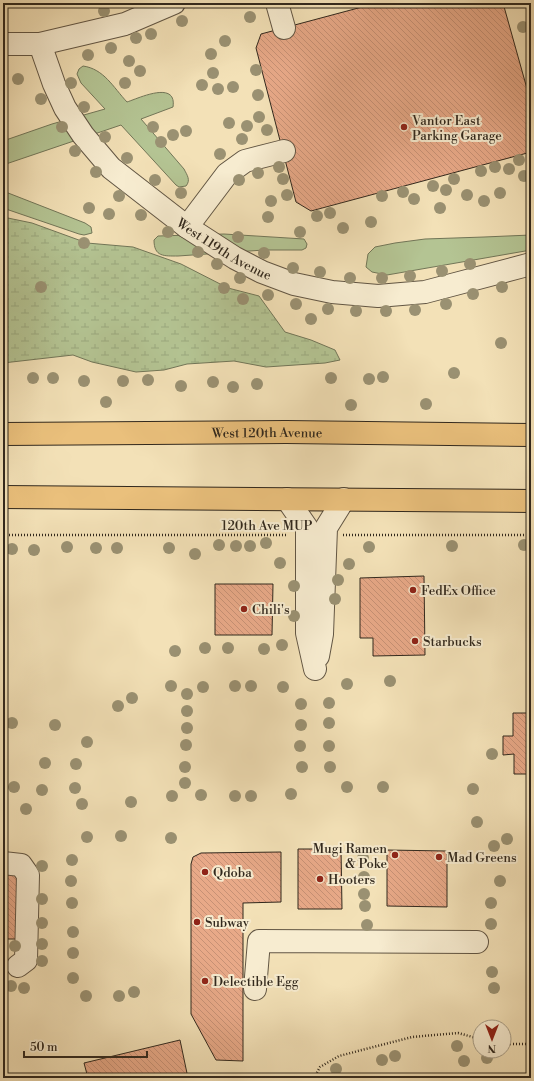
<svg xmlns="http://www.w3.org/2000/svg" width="534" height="1081" font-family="'Libre Bodoni',serif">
  <defs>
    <pattern id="wetland-marsh" width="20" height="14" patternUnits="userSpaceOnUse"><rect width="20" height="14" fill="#b4c493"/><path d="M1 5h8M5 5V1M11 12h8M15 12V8" fill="none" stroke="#9ba87e"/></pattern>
    <pattern id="building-back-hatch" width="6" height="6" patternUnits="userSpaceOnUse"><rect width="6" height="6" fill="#e8a988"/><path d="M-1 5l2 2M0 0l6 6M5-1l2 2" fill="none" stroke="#c79175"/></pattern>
  </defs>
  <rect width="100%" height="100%" fill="#f3e1b7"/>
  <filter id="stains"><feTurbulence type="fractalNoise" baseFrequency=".005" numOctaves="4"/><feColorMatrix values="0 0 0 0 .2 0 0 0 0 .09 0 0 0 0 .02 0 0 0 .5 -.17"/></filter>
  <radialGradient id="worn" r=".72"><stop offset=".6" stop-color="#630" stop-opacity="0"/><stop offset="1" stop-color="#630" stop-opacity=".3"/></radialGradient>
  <!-- grass -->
  <path fill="#b4c493" stroke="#727658" d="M83 66C104 69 113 87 127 102 139 98 177 80 173 107L141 119 184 169C187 175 191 180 186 186L179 187 176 185 121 125 3 165V141L52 124 105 109 81 83 77 74 79 69Z
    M3 191 85 223 91 227 92 233 84 235 79 234 3 208Z
    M224 234 304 239 307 244 306 248 302 250H264L178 256C164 256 154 257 154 240L158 236Z
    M531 235V250L387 275 372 272 366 267 368 254 375 247 395 243 425 239 484 237Z"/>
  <!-- wetland -->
  <path fill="url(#wetland-marsh)" stroke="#727658" d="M3 217 32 223 87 243 133 247 181 264 228 288 259 296 285 332 311 340 335 350 340 360 325 363 266 367 234 361 187 364 164 370 136 372 92 362 73 355 3 363Z"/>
  <!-- building -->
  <path fill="url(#building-back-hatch)" stroke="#31281d" d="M377 3H503L531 103V152L311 211 296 202 256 48 261 34Z
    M424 576 425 655 373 656V638H360V578Z
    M215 584H273L272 635H215Z
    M513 713H531V774H514V754L503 755V736H513Z
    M298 849H341L342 909H298Z
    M387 850 447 851V907L387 906Z
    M281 852V902L243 903V1061L216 1060 191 1014V864L193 857 201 853Z
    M3 871H19V939H3Z
    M180 1040 188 1078H88L84 1063Z"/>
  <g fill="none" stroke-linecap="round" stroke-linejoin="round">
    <!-- minor casing -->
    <g stroke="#625644" stroke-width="24">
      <g id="minor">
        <path d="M277 3 284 28"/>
        <path d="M3 44H40L125 24 174 3"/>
        <path id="s1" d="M40 44 54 84 65 108 83 135 111 168 187 227 235 258 262 272 294 284 332 292 378 296 425 292 531 264"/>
        <path d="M187 227 227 174 245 161 284 151"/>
        <path d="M287 499 307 528V633L315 669"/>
        <path d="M318 656 322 634 326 528 344 499"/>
        <path d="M3 863 21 865 28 875 26 960 18 966"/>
        <path d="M255 989 259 941 477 942"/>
      </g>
    </g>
    <!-- major casing -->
    <g stroke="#31281d" stroke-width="24">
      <g id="major">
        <path id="s2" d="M3 434 286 432 531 435"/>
        <path d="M3 497 531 501"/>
      </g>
    </g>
    <!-- path -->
    <path stroke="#31281d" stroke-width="2.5" stroke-dasharray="1 2" stroke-linecap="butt" d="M3 535H288
      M343 535H531
      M504 1044H531
      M314 1078 320 1067 339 1056 412 1037 458 1033 480 1039"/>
    <!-- minor -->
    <use href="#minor" stroke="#f7ecd0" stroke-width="22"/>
    <!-- major -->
    <use href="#major" stroke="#eac07c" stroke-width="22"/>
  </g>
  <!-- trees -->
  <g fill="#9a9172">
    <circle cx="104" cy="11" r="6"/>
    <circle cx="250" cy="17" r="6"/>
    <circle cx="182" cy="21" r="6"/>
    <circle cx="523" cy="27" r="6"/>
    <circle cx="151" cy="34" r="6"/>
    <circle cx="136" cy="38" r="6"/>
    <circle cx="225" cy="41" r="6"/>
    <circle cx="111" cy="48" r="6"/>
    <circle cx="211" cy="54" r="6"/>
    <circle cx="88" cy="55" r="6"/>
    <circle cx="129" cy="61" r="6"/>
    <circle cx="256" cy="70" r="6"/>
    <circle cx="140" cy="71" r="6"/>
    <circle cx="213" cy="73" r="6"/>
    <circle cx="18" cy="79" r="6"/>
    <circle cx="71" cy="83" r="6"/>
    <circle cx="125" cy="83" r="6"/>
    <circle cx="202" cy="85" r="6"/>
    <circle cx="233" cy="87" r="6"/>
    <circle cx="218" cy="89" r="6"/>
    <circle cx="258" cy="95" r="6"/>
    <circle cx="41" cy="99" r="6"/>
    <circle cx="84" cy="107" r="6"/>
    <circle cx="259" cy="117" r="6"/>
    <circle cx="229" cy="123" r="6"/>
    <circle cx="247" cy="126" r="6"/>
    <circle cx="62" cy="127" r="6"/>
    <circle cx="153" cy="127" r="6"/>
    <circle cx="267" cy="130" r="6"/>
    <circle cx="186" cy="131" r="6"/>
    <circle cx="173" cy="135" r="6"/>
    <circle cx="105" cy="137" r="6"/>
    <circle cx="242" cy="139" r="6"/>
    <circle cx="161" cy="142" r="6"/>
    <circle cx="75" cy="151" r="6"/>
    <circle cx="220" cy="154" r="6"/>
    <circle cx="127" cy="158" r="6"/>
    <circle cx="519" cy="160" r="6"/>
    <circle cx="279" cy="167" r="6"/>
    <circle cx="495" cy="167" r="6"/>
    <circle cx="509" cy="169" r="6"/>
    <circle cx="481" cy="171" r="6"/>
    <circle cx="96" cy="172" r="6"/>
    <circle cx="258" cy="173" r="6"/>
    <circle cx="524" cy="176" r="6"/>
    <circle cx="283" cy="179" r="6"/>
    <circle cx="454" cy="179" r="6"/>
    <circle cx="155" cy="180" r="6"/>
    <circle cx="239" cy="180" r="6"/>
    <circle cx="433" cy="186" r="6"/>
    <circle cx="446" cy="190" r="6"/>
    <circle cx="403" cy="192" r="6"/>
    <circle cx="181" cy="193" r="6"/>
    <circle cx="500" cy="193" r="6"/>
    <circle cx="287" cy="195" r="6"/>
    <circle cx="467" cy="195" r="6"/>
    <circle cx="119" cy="196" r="6"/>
    <circle cx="382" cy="196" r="6"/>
    <circle cx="414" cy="199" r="6"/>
    <circle cx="271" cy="201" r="6"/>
    <circle cx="484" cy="201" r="6"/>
    <circle cx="89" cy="208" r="6"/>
    <circle cx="440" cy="208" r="6"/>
    <circle cx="330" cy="213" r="6"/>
    <circle cx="109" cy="214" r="6"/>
    <circle cx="141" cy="215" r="6"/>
    <circle cx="317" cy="216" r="6"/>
    <circle cx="268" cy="217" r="6"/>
    <circle cx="371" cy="222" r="6"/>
    <circle cx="343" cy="228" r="6"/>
    <circle cx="168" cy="232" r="6"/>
    <circle cx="300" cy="232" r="6"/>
    <circle cx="238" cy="237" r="6"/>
    <circle cx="84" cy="243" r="6"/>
    <circle cx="198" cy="252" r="6"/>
    <circle cx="264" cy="253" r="6"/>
    <circle cx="217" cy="264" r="6"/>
    <circle cx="470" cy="264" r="6"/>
    <circle cx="293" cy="268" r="6"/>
    <circle cx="442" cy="271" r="6"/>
    <circle cx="320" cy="272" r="6"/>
    <circle cx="410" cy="276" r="6"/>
    <circle cx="240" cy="278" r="6"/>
    <circle cx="350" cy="278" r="6"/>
    <circle cx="382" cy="278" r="6"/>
    <circle cx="41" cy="287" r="6"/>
    <circle cx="502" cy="287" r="6"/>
    <circle cx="224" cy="288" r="6"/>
    <circle cx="473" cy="294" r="6"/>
    <circle cx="268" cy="295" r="6"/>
    <circle cx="243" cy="299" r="6"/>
    <circle cx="296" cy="304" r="6"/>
    <circle cx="446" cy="304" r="6"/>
    <circle cx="328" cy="309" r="6"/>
    <circle cx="415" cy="310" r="6"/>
    <circle cx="356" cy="311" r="6"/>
    <circle cx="386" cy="311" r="6"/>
    <circle cx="311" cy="319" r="6"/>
    <circle cx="501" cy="343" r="6"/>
    <circle cx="454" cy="373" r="6"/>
    <circle cx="383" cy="377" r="6"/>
    <circle cx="33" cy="378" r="6"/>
    <circle cx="53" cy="378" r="6"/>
    <circle cx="331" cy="378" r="6"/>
    <circle cx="369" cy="379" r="6"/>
    <circle cx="148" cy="380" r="6"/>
    <circle cx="84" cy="381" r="6"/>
    <circle cx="123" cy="381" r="6"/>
    <circle cx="213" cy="382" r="6"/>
    <circle cx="257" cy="384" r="6"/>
    <circle cx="181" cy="386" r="6"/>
    <circle cx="233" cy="387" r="6"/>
    <circle cx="106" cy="402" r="6"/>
    <circle cx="426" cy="404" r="6"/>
    <circle cx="351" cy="405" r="6"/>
    <circle cx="266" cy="543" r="6"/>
    <circle cx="219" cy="545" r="6"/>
    <circle cx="524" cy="545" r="6"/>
    <circle cx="236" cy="546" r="6"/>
    <circle cx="250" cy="546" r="6"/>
    <circle cx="452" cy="546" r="6"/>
    <circle cx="67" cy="547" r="6"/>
    <circle cx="369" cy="547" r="6"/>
    <circle cx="96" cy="548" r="6"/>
    <circle cx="117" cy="548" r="6"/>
    <circle cx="169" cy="548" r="6"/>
    <circle cx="12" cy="549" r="6"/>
    <circle cx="34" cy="550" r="6"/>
    <circle cx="195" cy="554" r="6"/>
    <circle cx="280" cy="563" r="6"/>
    <circle cx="349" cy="564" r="6"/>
    <circle cx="338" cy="580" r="6"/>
    <circle cx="294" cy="586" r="6"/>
    <circle cx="335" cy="599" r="6"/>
    <circle cx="294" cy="616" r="6"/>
    <circle cx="282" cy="645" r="6"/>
    <circle cx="205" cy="648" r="6"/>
    <circle cx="228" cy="648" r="6"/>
    <circle cx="264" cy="649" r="6"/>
    <circle cx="175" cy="651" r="6"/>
    <circle cx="390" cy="681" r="6"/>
    <circle cx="347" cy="684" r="6"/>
    <circle cx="171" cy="686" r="6"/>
    <circle cx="235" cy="686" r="6"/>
    <circle cx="251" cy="686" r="6"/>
    <circle cx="203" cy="687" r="6"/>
    <circle cx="283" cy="687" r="6"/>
    <circle cx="187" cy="694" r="6"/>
    <circle cx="132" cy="698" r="6"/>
    <circle cx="329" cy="703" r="6"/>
    <circle cx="301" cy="704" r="6"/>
    <circle cx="118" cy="706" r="6"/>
    <circle cx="187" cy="711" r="6"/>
    <circle cx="12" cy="723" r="6"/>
    <circle cx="329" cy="723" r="6"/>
    <circle cx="55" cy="725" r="6"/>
    <circle cx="301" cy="725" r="6"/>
    <circle cx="187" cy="728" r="6"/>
    <circle cx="87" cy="742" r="6"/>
    <circle cx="186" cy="745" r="6"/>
    <circle cx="300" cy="746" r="6"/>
    <circle cx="329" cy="746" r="6"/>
    <circle cx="492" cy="754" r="6"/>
    <circle cx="45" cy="763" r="6"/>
    <circle cx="76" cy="764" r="6"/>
    <circle cx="185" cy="767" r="6"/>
    <circle cx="302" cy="767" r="6"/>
    <circle cx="330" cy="767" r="6"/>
    <circle cx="185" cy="783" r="6"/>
    <circle cx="14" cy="787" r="6"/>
    <circle cx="347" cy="787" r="6"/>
    <circle cx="383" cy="787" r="6"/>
    <circle cx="75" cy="788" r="6"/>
    <circle cx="473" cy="789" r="6"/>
    <circle cx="42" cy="790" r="6"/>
    <circle cx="291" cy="794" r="6"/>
    <circle cx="201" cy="795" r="6"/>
    <circle cx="172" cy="796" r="6"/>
    <circle cx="235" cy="796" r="6"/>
    <circle cx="251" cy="796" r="6"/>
    <circle cx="131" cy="802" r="6"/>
    <circle cx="82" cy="804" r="6"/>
    <circle cx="26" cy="809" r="6"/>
    <circle cx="477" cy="822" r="6"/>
    <circle cx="121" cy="836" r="6"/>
    <circle cx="87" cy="837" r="6"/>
    <circle cx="171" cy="838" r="6"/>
    <circle cx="507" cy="839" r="6"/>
    <circle cx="494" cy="846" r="6"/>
    <circle cx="363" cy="858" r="6"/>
    <circle cx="72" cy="860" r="6"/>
    <circle cx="42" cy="866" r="6"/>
    <circle cx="364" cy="877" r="6"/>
    <circle cx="71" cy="881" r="6"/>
    <circle cx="500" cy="881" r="6"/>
    <circle cx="364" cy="894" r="6"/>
    <circle cx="42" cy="899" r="6"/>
    <circle cx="72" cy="903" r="6"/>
    <circle cx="491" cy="903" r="6"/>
    <circle cx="365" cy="906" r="6"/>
    <circle cx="42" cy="923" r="6"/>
    <circle cx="491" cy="924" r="6"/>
    <circle cx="367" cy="925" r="6"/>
    <circle cx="73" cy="932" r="6"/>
    <circle cx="42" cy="944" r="6"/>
    <circle cx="15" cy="946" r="6"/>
    <circle cx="73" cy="953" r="6"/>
    <circle cx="42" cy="961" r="6"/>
    <circle cx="492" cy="972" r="6"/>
    <circle cx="73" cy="978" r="6"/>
    <circle cx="11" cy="986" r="6"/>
    <circle cx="24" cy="988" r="6"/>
    <circle cx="494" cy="988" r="6"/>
    <circle cx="134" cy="992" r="6"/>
    <circle cx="86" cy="996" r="6"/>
    <circle cx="119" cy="996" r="6"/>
    <circle cx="457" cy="1046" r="6"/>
    <circle cx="395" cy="1056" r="6"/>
    <circle cx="487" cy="1058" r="6"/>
    <circle cx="382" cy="1060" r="6"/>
    <circle cx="464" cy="1061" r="6"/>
    <circle cx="336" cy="1069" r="6"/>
  </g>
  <!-- markers -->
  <g fill="#8f2418" stroke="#f7ecd0" stroke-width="1.5">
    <circle cx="404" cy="127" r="4"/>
    <circle cx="413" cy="590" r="4"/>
    <circle cx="244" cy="609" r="4"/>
    <circle cx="415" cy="641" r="4"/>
    <circle cx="395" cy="855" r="4"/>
    <circle cx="439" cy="857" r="4"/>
    <circle cx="205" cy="872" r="4"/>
    <circle cx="320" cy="879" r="4"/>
    <circle cx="197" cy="922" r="4"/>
    <circle cx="205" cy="981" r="4"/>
  </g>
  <g text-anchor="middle" stroke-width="4" stroke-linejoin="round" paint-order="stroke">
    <!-- poi labels -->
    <g font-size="13" fill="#31281d" stroke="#f7ecd0" text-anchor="start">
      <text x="412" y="125">Vantor East<tspan x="412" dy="15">Parking Garage</tspan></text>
      <text x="421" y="595">FedEx Office</text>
      <text x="252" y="614">Chili's</text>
      <text x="423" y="646">Starbucks</text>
      <text x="387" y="853" text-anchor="end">Mugi Ramen<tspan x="387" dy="15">&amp; Poke</tspan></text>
      <text x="447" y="862">Mad Greens</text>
      <text x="213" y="877">Qdoba</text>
      <text x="328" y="884">Hooters</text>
      <text x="205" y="927">Subway</text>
      <text x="213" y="986">Delectible Egg</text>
    </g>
    <!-- street labels -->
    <g font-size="13" fill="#31281d" stroke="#f7ecd0">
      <text dy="5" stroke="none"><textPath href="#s1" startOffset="284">West 119th Avenue</textPath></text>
      <text dy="5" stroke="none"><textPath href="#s2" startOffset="264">West 120th Avenue</textPath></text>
      <text x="267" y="530">120th Ave MUP</text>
    </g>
  </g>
  <!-- margin -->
  <rect width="534" height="1081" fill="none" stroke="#f3e1b7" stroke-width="16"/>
  <rect x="4" y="4" width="526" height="1073" fill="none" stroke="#31281d" stroke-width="2"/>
  <rect x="8" y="8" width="518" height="1065" fill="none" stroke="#31281d"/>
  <!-- north arrow -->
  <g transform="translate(492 1039) rotate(180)"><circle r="19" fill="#f7ecd0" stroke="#a89e88"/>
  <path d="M0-3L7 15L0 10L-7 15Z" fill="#8f2418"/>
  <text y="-6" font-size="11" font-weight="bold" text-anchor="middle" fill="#31281d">N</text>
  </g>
  <!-- scale -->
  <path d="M24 1051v6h123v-6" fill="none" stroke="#31281d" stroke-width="2"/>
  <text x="30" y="1051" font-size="12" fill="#31281d" stroke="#f7ecd0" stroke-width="3" paint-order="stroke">50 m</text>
  <rect width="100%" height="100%" filter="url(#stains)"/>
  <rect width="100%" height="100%" fill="url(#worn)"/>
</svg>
